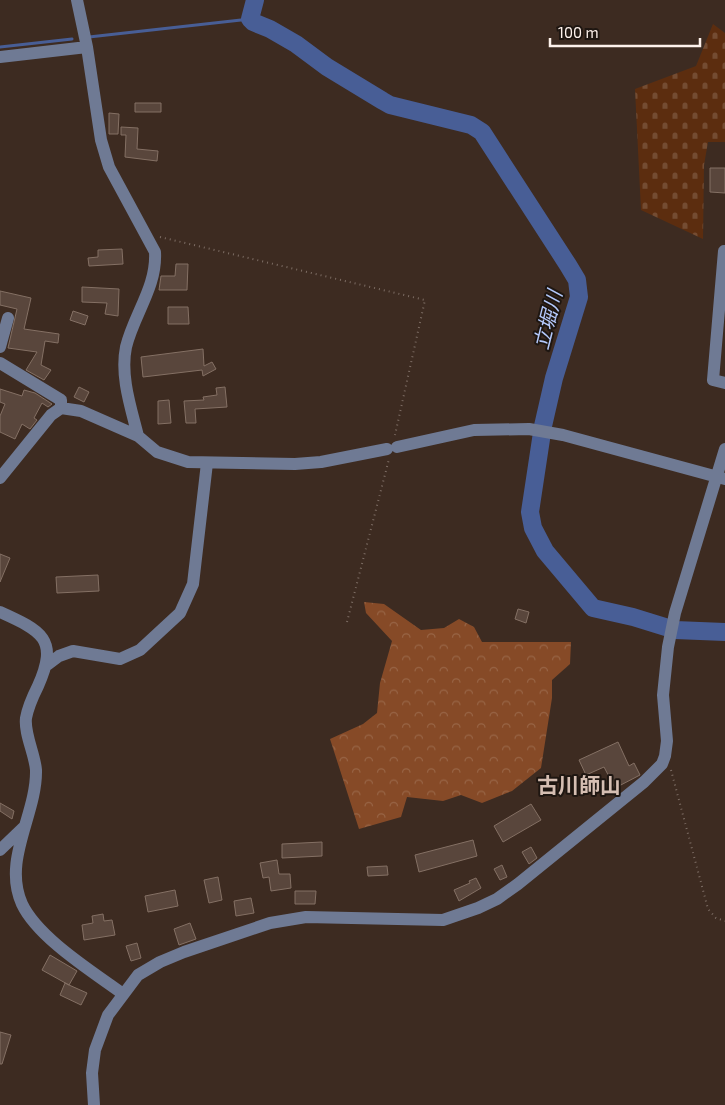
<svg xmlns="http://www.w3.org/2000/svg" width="725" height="1105" font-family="'Exo 2','Noto Sans JP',sans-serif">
  <defs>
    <pattern id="forest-crowns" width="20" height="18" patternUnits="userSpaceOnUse" patternTransform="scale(1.25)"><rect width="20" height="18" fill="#864a27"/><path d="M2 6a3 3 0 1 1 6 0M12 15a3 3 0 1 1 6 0" fill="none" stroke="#986546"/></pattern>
    <pattern id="cemetery-stones" width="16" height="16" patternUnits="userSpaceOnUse" patternTransform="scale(1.25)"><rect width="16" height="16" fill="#5c2d0f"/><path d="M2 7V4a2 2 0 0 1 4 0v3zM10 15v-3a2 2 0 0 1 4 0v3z" fill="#744c32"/></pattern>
  </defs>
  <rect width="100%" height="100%" fill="#3d2b21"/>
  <!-- forest -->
  <path fill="url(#forest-crowns)" d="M364 602 384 604 421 630 444 628 459 619 474 627 482 642H571L570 664 552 680V698L541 768 512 791 482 803 461 795 443 801 407 797 401 817 359 829 330 739 363 724 377 713 380 683 392 641 366 613Z"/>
  <!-- cemetery -->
  <path fill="url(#cemetery-stones)" d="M713 24 725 33V142H708L704 165 703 239 641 210 635 89 696 66Z"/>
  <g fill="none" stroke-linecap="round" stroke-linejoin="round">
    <!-- stream -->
    <path stroke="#485e96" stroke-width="3" d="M89 37 250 19
      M0 47 72 39"/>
    <!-- river -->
    <path stroke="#485e96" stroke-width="18" d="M255 0 250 19 253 22 270 29 296 44 327 67 383 101 390 105 471 125 482 132 568 265 577 280 579 297 554 378 543 426 530 512 533 528 545 551 593 608 633 617 675 630 725 632"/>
  </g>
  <!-- building -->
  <path fill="#59463c" stroke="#847064" d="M135 103H161V112H135Z
    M109 113 119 114 118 134H109Z
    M121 127 138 128 137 149 158 151 157 161 125 157 126 135H121Z
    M710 168H725V193L710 192Z
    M122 249 123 264 89 266 88 258 98 257V250Z
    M176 264H188L187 290H159L161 276H175Z
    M82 287 119 289 118 316 105 314 107 303 82 302Z
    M0 291 31 298 24 329 59 334 58 343 45 341 41 365 51 370 44 380 26 370 37 352 8 348 17 309 0 305Z
    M168 307H188L189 324H168Z
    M73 311 88 316 85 325 70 320Z
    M203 349 204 366 212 362 216 369 203 376 202 370 143 377 141 357Z
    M79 387 89 392 84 402 74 397Z
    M225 387 227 407 195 409 196 423H186L184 401 204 400 203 397 217 395 216 388Z
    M0 389 22 396 24 390 35 393 52 404 48 407 42 403 34 418 37 420 30 429 22 424 15 439 0 432V416L5 404 0 402Z
    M169 400 171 423 158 424V401Z
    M0 554 10 558 0 582Z
    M98 575 99 591 57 593 56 577Z
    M518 609 529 612 526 623 515 619Z
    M618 742 629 766 634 763 640 775 615 788 604 767 586 775 579 760Z
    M0 803 14 811 12 819 0 811Z
    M531 804 541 820 503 842 494 826Z
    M473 840 477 856 419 872 415 855Z
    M322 842V856L282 858V844Z
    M531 847 537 858 529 864 522 852Z
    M277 860 279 874H290L291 888 271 891 269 877 263 878 260 863Z
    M502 865 507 877 500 880 494 869Z
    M387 866 388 875 368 876 367 867Z
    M218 877 222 900 209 903 204 880Z
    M476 878 481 888 459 901 454 890 470 883 469 881Z
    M175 890 178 906 148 912 145 896Z
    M295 891H316L315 904H295Z
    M251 898 254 913 236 916 234 901Z
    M103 914 104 921 112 920 115 935 84 940 82 925 93 923 92 916Z
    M190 923 196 939 179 945 174 929Z
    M137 943 141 958 131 961 126 946Z
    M50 955 77 971 69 985 87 993 81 1005 60 995 65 983 69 985 42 970Z
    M0 1032 11 1035 2 1064H0Z"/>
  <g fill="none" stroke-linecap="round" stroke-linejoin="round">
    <!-- path -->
    <path stroke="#7d6d64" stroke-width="2" stroke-dasharray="1 4" stroke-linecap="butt" d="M160 237 425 300 395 435
      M347 622 389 459
      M671 770 708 909 716 918 725 921"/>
    <!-- minor -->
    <path stroke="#6f7a94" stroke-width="12" d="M77 0 87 47 101 140 109 167 155 252C157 287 134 314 126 347 120 376 131 408 138 436
      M0 57 87 47
      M724 251 713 380 725 383
      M0 347 8 318
      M0 363 61 400V408
      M397 447 474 430 529 429 563 435 725 479
      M0 478 51 415 61 408 81 411 138 436 157 452 188 462 295 464 321 462 387 449
      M0 612C42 631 59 639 38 686 33 696 28 707 26 718 24 733 35 755 36 770 37 814 2 860 22 904 38 938 93 972 123 994
      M47 665 59 656 73 651 120 659 140 650 180 613 193 584 207 463
      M0 850 25 826
      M94 1105 92 1073 95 1050 108 1015 138 975 160 962 184 952 270 923 306 917 443 920 478 908 497 899 518 884 644 782 662 764 665 756 667 741 663 695 668 647 675 613 725 449"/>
  </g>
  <g text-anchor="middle" stroke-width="4" stroke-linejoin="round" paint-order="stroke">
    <!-- water labels -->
    <g font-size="20" font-style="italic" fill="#b4c9fc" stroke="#1e1611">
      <text transform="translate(548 320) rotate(-76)" y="7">立堀川</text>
    </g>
    <!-- quarter labels -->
    <g font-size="21" font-weight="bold" fill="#d5beb2" stroke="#1e1611">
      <text x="579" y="793">古川師山</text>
    </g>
  </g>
  <!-- scale -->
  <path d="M550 38v8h150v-8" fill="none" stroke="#fef2ec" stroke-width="2.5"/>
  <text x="558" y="38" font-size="15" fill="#fef2ec" stroke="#1e1611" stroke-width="4" paint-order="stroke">100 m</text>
</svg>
